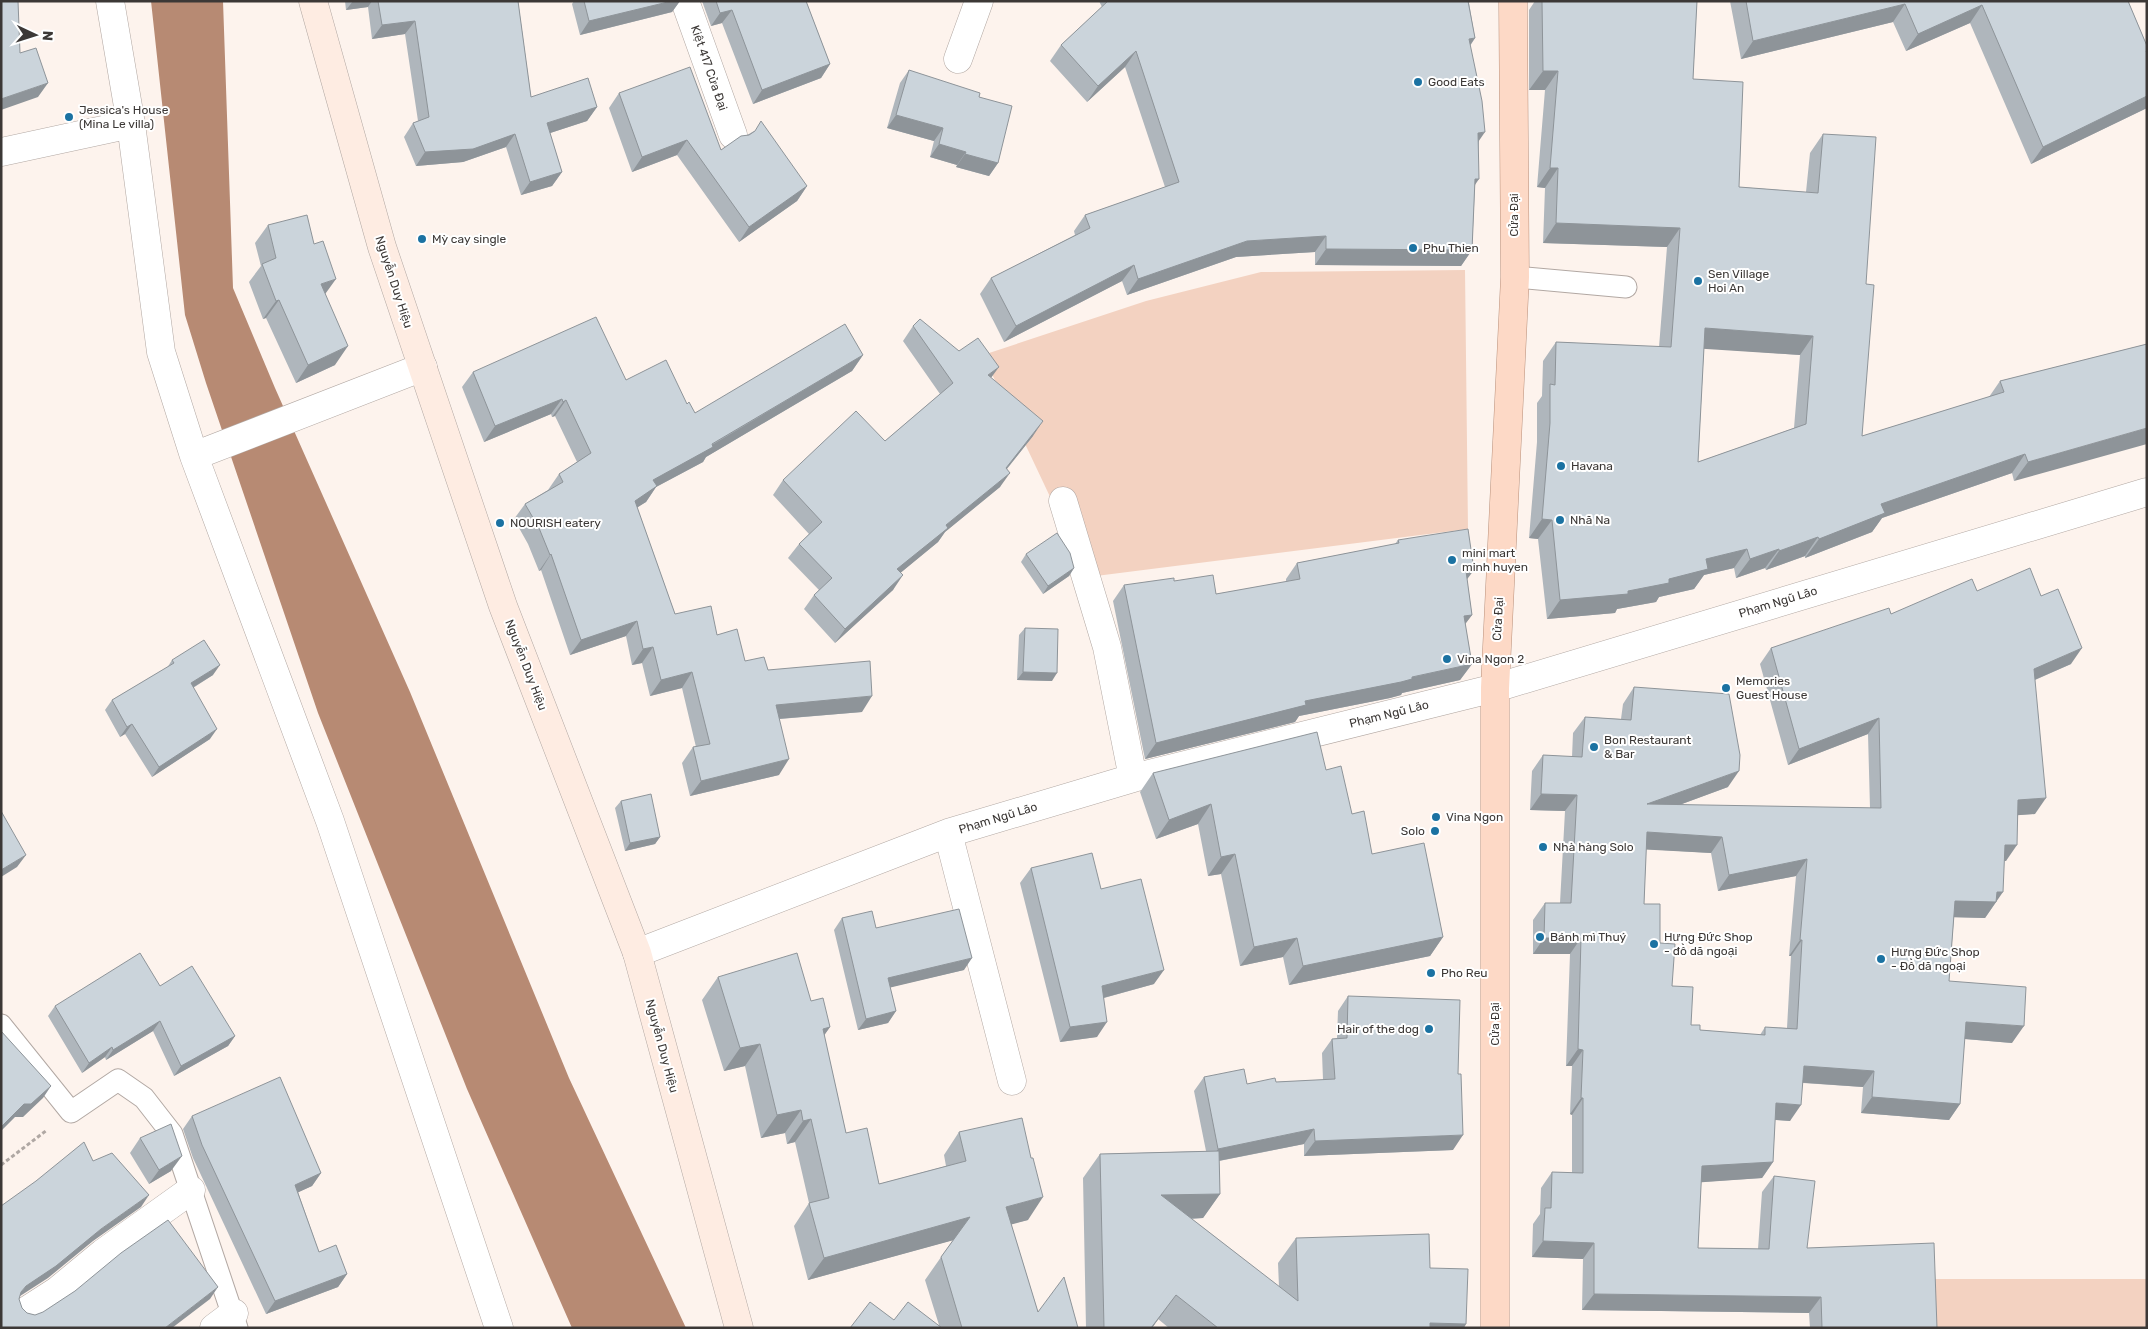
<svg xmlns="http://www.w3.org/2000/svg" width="2148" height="1329" font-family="Rubik,sans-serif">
  <rect width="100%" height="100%" fill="#fdf3ed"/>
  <!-- green -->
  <path fill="#f3d2c1" d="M1465 270 1468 529 1088 577 983 355 1146 301 1261 272Z
    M1928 1279H2147V1328H1927Z"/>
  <!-- water -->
  <path fill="#b78a73" d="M151 1H223L233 288 275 388 410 692 569 1078 686 1328H572L467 1089 318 713 206 383 185 315Z"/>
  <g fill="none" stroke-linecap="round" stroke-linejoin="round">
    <!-- service casing -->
    <g stroke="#b2a8a3" stroke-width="23">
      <path id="service" d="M1515 277 1626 287
        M1 1025 71 1112 118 1080 144 1098 172 1134 237 1328"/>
    </g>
    <!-- minor casing -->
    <g stroke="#b2a8a3" stroke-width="29">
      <path id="minor" d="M110 1 131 124 161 352 194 456 330 821 499 1328
        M685 1 733 135
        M958 59 979 1
        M1 152 131 124
        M194 456 423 367
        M1063 501 1107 647 1133 778
        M948 833 1012 1081
        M637 953 948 833 1133 778 1495 688 2147 492
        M26 1311 57 1291 103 1253 191 1190
        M214 1328 234 1313"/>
    </g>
    <!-- secondary casing -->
    <g stroke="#b2a8a3" stroke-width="29">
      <path id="secondary" d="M313 1 382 247 503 606 637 953 739 1328"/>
    </g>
    <!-- primary casing -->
    <g stroke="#b9907b" stroke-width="29">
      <path id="primary" d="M1495 1328V688L1515 277 1513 1"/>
    </g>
    <!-- path -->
    <path stroke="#afa7a3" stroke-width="3" stroke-dasharray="4 2.5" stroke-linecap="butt" d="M1 1165 47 1130"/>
    <!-- service -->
    <use href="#service" stroke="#fff" stroke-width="21"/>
    <!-- minor -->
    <use href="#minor" stroke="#fff" stroke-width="28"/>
    <!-- secondary -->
    <use href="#secondary" stroke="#feece2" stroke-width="28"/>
    <!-- primary -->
    <use href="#primary" stroke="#fdd9c6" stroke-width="28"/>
  </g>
  <!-- wall -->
  <path fill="#afb6bc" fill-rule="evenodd" d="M345 1H518L531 97 597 107 587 121 550 133 562 172 552 186 521 195 506 147 463 162 416 166 404 137 413 123 418 121 405 34 372 39 368 7 346 10Z
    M574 1H680L672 12 580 35 572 4Z
    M702 1H806L830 64 821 78 753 104 722 23 711 26Z
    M1099 1H1470L1469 3 1475 38 1470 46 1479 142 1475 186 1472 250 1461 266 1315 265V252L1236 257 1127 295 1122 281 1004 342 980 294 991 278 1075 235 1074 231 1085 215 1165 187 1125 67 1087 102 1050 61 1061 45 1102 7Z
    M1535 1H1697L1693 79 1739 187 1806 192 1810 153 1823 134 1866 284 1862 436 1989 397 2000 381 2147 344 2014 481 2012 473 1882 518 1872 532 1805 558V556L1766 570 1765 568 1736 578 1734 568 1704 575 1694 589 1659 597 1656 602 1617 609 1615 613 1547 619 1538 539 1529 538 1537 442V403L1542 396 1543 361 1556 342 1659 347 1667 247 1543 243 1545 188 1537 187 1545 90H1529V10ZM1704 348 1800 355 1794 428 1698 462Z
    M1730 1H2128L2147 46V108L2031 164 1970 23 1906 51 1893 22 1741 59Z
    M909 70 979 97 998 163 989 176 956 167 957 165 930 157 934 141 887 128 900 83Z
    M619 93 721 150 754 131 807 186 797 201 739 242 677 155 632 172 609 108Z
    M268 225 325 294 335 365 296 383 266 318 263 319 249 282 261 266 255 243Z
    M913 326 991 378 1033 436 1007 469 1000 487 945 532 938 542 900 573 893 590 835 643 804 609 814 595 819 590 788 558 799 544 809 534 773 495 783 480 885 441 940 394 903 341Z
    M863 355 852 371 706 457 703 462 656 487 646 502 637 507 675 614 717 635 745 661 768 670 862 712 780 719 779 775 690 796 682 763 693 747H696L682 688 650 696 642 663 632 665 626 636 570 655 541 570 539 571 528 544 514 519 525 504 548 490 559 474 577 462 555 416 552 417 551 414 484 442 462 387 473 372 626 380 687 404 695 413Z
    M1398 540 1467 580 1472 615 1465 624 1472 664 1460 680 1402 693 1401 695 1390 698 1299 716 1295 722 1145 759 1113 601 1124 585 1216 594 1286 582V579L1297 563 1395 544Z
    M1026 554 1074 568 1069 576 1043 594 1021 562Z
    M1977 591 2071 664 2035 680V814L2018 815 2006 861H2004L1996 902 1985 918 1954 917 1949 981 2012 1043 1964 1039 1960 1104 1949 1120 1861 1113 1863 1087 1803 1083 1790 1121 1775 1120 1773 1162 1762 1178 1701 1182 1698 1248 1758 1249 1762 1192 1774 1176 1807 1248 1937 1328H1810L1809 1313 1582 1310 1583 1259 1532 1257 1533 1224 1540 1214 1541 1188 1552 1172 1572 1173V1115L1570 1114 1572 1066H1566L1570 954H1533V920L1545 903H1560L1565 811 1530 810 1532 771 1543 755 1572 757 1573 733 1585 717 1621 719 1623 704 1634 687 1728 787 1679 805 1870 808 1868 734 1788 765 1760 664 1771 648 1891 614ZM1646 849 1711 853 1718 891 1796 876 1789 956H1791L1787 1028 1765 1027 1760 1035 1700 1030 1691 1025 1672 986 1660 943 1644 904Z
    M1025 628 1052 681 1017 680 1019 635Z
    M172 660 213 675 193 688 210 739 152 777 125 734 120 737 105 710 112 700 167 668Z
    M1326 770 1352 814 1372 854 1443 937 1430 956 1289 985 1283 957 1240 966 1221 874 1208 876 1198 824 1156 839 1140 792 1153 773Z
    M621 801 660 837 655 844 625 851 615 808Z
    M1031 868 1101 889 1154 984 1104 998 1097 1037 1060 1042 1020 883Z
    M842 918 876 928 964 970 890 987 896 1011 888 1023 858 1030 834 930Z
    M718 977 811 1001 830 1027 824 1035 846 1133 879 1184 946 1166 944 1155 959 1132 1028 1220 1011 1224 1038 1312 1078 1328H850L894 1320 939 1325 925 1280 953 1240 808 1280 794 1226 809 1203 795 1142 787 1144 785 1133 761 1138 745 1066 724 1071 702 1000Z
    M160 986 235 1036 228 1046 174 1076 153 1031 106 1060 105 1057 82 1073 48 1016 55 1006Z
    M1348 996 1453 1150 1304 1156V1144L1219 1161 1220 1194 1203 1218 1192 1219 1279 1287 1278 1263 1296 1238 1430 1268 1464 1328H1169L1158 1319 1152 1328H1086L1083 1178 1100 1154 1206 1151 1194 1091 1204 1077 1247 1084 1276 1082 1323 1080 1322 1053 1332 1039 1337 1038 1338 1011Z
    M192 1116 321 1173 312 1186 298 1192 319 1252 347 1274 338 1287 266 1314 193 1158 183 1129Z
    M140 1138 171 1171 149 1184 130 1153Z"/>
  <!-- shaded-wall -->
  <path fill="#8e9499" d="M353 1H372L368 7 346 10Z
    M672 1H680L672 12 580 35 589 21Z
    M1905 4 1893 22 1741 59 1753 41Z
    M1982 5 1970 23 1906 51 1918 34Z
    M732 10 722 23 711 26 720 13Z
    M415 21 405 34 372 39 382 25Z
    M1475 38 1464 54 1469 39Z
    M1136 51 1125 67 1087 102 1098 86Z
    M830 64 821 78 753 104 762 90Z
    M1543 71H1558L1545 90H1529Z
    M48 83 38 97 1 110V99Z
    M2147 96V108L2031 164 2043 147Z
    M597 107 587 121 538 137 547 123Z
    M896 115 943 128 934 141 887 128Z
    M1485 132 1474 148 1478 133Z
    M515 134 506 147 463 162 416 166 425 152Z
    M687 140 677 155 632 172 642 157Z
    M939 144 966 152 957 165 930 157Z
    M965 154 998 163 989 176 956 167Z
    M1550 168H1558L1545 188 1537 187Z
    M562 172 552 186 521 195 530 182Z
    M1475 179H1479L1468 195Z
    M807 186 797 201 739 242 749 227Z
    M1556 223 1680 228 1667 247 1543 243Z
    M1326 236 1315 252 1236 257 1127 295 1138 279 1247 241Z
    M1326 249 1472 250 1461 266 1315 265Z
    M1134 265 1122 281 1004 342 1016 326Z
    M336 279 323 297 321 284Z
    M279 300 266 318 263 319 276 301Z
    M1705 328 1813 336 1800 355 1691 348Z
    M348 346 335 365 296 383 308 365Z
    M863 355 852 371 706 457 703 462 656 487 646 502 624 516 635 501 653 480Z
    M999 367 988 382V375Z
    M562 399 551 414 484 442 495 426Z
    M566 400 555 416 552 417 563 402Z
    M1043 421 1033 436 996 482 1006 468Z
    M2147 428V444L2014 481 2028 462Z
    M2025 454 2012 473 1882 518 1872 532 1805 558 1819 539 1881 504Z
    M1010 473 1000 487 945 532 938 542 887 584 897 569 946 525Z
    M1542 519 1552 520 1538 539 1529 538Z
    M1818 537 1805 556 1766 570 1779 551Z
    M1747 549 1734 568 1704 575 1694 589 1659 597 1656 602 1617 609 1615 613 1547 619 1560 600 1628 591 1669 579 1706 559Z
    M1779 549 1765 568 1736 578 1750 559Z
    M551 554 541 570 539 571 550 555Z
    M1074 568 1069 576 1043 594 1048 586Z
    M1474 570 1462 586 1466 571Z
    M903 575 893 590 835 643 845 629Z
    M1472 615 1460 631 1464 616Z
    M637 621 626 636 570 655 581 640Z
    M653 647 642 663 632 665 643 649Z
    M2082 648 2071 664 2023 685 2034 669Z
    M1472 664 1460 680 1402 693 1401 695 1390 698 1299 716 1295 722 1145 759 1156 743 1305 701Z
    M220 665 213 675 184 693 191 683Z
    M692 672 682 688 650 696 661 680Z
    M1023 672 1057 673 1052 681 1017 680Z
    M872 696 862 712 765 720 776 705Z
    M1879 718 1868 734 1788 765 1799 749Z
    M132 724 125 734 120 737 127 727Z
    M217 729 210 739 152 777 159 767Z
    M789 759 779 775 690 796 701 781Z
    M1739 771 1728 787 1636 821 1647 804Z
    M1541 794 1577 795 1565 811 1530 810Z
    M2046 798 2035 814 2007 816 2018 800Z
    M1211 804 1198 824 1156 839 1169 820Z
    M1647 832 1722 837 1711 853 1636 849Z
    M660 837 655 844 625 851 630 843Z
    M2005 845H2017L2006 861H1993Z
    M1235 854 1221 874 1208 876 1221 857Z
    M26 855 17 867 1 877V870Z
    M1807 859 1796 876 1718 891 1729 875Z
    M1997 892H2003L1985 918 1944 917 1955 901Z
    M1443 937 1430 956 1289 985 1303 966Z
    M1297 938 1283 957 1240 966 1254 947Z
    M1544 938H1581L1570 954H1533Z
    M1800 940H1802L1791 956H1789Z
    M972 958 964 970 880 990 888 978Z
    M1164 970 1154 984 1092 1001 1102 986Z
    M896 1011 888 1023 858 1030 866 1019Z
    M160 1021 153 1031 106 1060 113 1050Z
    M1107 1022 1097 1037 1060 1042 1070 1027Z
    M1966 1022 2024 1026 2012 1043 1954 1038Z
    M830 1027 814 1050 823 1029Z
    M235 1036 228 1046 174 1076 181 1066Z
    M760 1044 745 1066 724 1071 740 1048Z
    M112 1047 105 1057 82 1073 89 1063Z
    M1578 1049 1583 1050 1572 1066H1566Z
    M1804 1066 1874 1071 1863 1087 1793 1082Z
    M51 1086 43 1098 23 1117H15L1 1131V1127L24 1104Z
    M1872 1097 1960 1104 1949 1120 1861 1113Z
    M1581 1098H1583L1572 1115 1570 1114Z
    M1776 1103 1801 1105 1790 1121 1765 1119Z
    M801 1110 785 1133 761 1138 777 1115Z
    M811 1119 795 1142 787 1144 803 1121Z
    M1314 1129 1304 1144 1208 1163 1218 1149Z
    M1463 1135 1453 1150 1304 1156 1315 1141Z
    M182 1156 171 1171 149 1184 159 1170Z
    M1773 1162 1762 1178 1691 1183 1702 1166Z
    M321 1173 312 1186 286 1198 295 1185Z
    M1220 1194 1203 1218 1144 1220 1161 1195Z
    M149 1195 141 1207 93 1241 48 1278 17 1298 21 1292 26 1286 101 1229Z
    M1043 1197 1028 1220 990 1230 1006 1207Z
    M970 1217 954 1240 808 1280 824 1258Z
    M1543 1241 1594 1243 1583 1259 1532 1257Z
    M347 1274 338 1287 266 1314 275 1301Z
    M218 1287 210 1299 172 1328H165Z
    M1594 1294 1821 1297 1809 1313 1582 1310Z
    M1176 1295 1152 1328H1151Z
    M1430 1323 1466 1324 1464 1328H1426Z"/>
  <!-- building -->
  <path fill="#cbd4db" stroke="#8e9499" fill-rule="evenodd" d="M1 1H18L20 53 36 48 48 83 1 99Z
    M378 1H518L531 97 588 78 597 107 547 123 562 172 530 182 515 134 473 149 425 152 413 123 429 117 415 21 382 25Z
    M584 1H672L589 21Z
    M716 1H806L830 64 762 90 732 10 720 13Z
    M1108 1H1468L1475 38 1469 39 1482 101 1485 132 1478 133 1479 179H1475L1472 250 1326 249V236L1247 241 1138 279 1134 265 1016 326 991 278 1090 228 1085 215 1179 182 1136 51 1098 86 1061 45Z
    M1542 1H1697L1693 79 1743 82 1739 187 1818 193 1823 134 1876 137 1866 284 1874 285 1862 436 2004 392 2000 381 2147 344V428L2028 462 2025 454 1881 504 1885 513 1819 539 1818 537 1779 551V549L1750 559 1747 549 1706 559 1708 569 1669 579V583L1628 591V594L1560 600 1552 520 1542 519 1550 423V384L1555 385 1556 342 1671 347 1680 228 1556 223 1558 168H1550L1558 71H1543ZM1705 328 1813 336 1806 424 1698 462Z
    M1746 1H2128L2147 46V51H2146L2147 53V96L2043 147 1982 5 1918 34 1905 4 1753 41Z
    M690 67 721 150 741 136 749 135 755 131 761 121 807 186 749 227 687 140 642 157 619 93Z
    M909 70 980 93 979 97 1012 106 998 163 965 154 966 152 939 144 943 128 896 115Z
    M307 215 314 244 323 241 336 279 321 284 348 346 308 365 279 300 276 301 262 264 276 258 268 225Z
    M596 317 626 380 666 360 687 404 689 402 695 413 845 324 863 355 712 444 713 447 653 480 657 486 635 501 675 614 711 606 717 635 737 629 745 661 764 657 768 670 870 661 872 696 776 705 789 759 701 781 693 747 710 744 692 672 661 680 653 647 643 649 637 621 581 640 551 554 550 555 539 528 525 504 563 482 559 474 591 453 566 400 563 402 562 399 495 426 473 372Z
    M920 319 959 351 978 338 999 367 988 375 1043 421 1006 468 1010 473 946 525 948 528 897 569 903 575 845 629 814 595 832 578 799 544 822 522 783 480 856 411 885 441 953 383 913 326Z
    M1468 529 1474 570 1466 571 1472 615 1464 616 1472 664 1412 677V679L1401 682 1305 701 1306 705 1156 743 1124 585 1174 578V581L1213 575 1216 594 1300 579 1297 563 1399 543 1398 540Z
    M1057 533 1070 553 1074 568 1048 586 1026 554Z
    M2030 568 2041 596 2058 589 2082 648 2034 669 2046 798 2018 800 2017 845H2005L2003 892H1997L1996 902 1955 901 1949 981 2026 987 2024 1026 1966 1022 1960 1104 1872 1097 1874 1071 1804 1066 1801 1105 1776 1103 1773 1162 1702 1166 1698 1248 1769 1249 1774 1176 1815 1181 1807 1248 1934 1243 1937 1328H1822L1821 1297 1594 1294V1243L1543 1241 1545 1208H1551L1552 1172 1583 1173V1098H1581L1583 1050 1578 1049 1581 938H1544L1545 903H1571L1577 795 1541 794 1543 755 1582 757 1585 717 1631 720 1634 687 1729 694 1740 755 1739 771 1647 804 1881 808 1879 718 1799 749 1771 648 1889 608 1891 614 1972 579 1977 591ZM1647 832 1722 837 1729 875 1807 859 1800 940H1802L1797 1029 1765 1027V1035L1700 1030V1025H1691L1693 987 1672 986 1675 944 1660 943V904H1644Z
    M1025 628 1058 629 1057 673 1023 672Z
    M204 640 220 665 191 683 217 729 159 767 132 724 127 727 112 700 174 663 172 660Z
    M1317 732 1326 770 1341 766 1352 814 1364 811 1372 854 1424 843 1443 937 1303 966 1297 938 1254 947 1235 854 1221 857 1211 804 1169 820 1153 773Z
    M651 794 660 837 630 843 621 801Z
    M1 811 26 855 1 870Z
    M1092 853 1101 889 1141 879 1164 970 1102 986 1107 1022 1070 1027 1031 868Z
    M959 909 972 958 888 978 896 1011 866 1019 842 918 872 911 876 928Z
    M140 953 160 986 192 966 235 1036 181 1066 160 1021 113 1050 112 1047 89 1063 55 1006Z
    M797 953 811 1001 823 998 830 1027 823 1029 846 1133 867 1128 879 1184 966 1161 959 1132 1022 1118 1031 1158H1033L1043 1197 1006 1207 1038 1312 1064 1277 1078 1328H962L941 1257 970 1217 824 1258 809 1203 829 1198 811 1119 803 1121 801 1110 777 1115 760 1044 740 1048 718 977Z
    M1348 996 1460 1000 1458 1074H1461L1463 1135 1315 1141 1314 1129 1218 1149 1204 1077 1244 1069 1247 1084 1275 1078 1276 1082 1335 1079 1332 1039 1347 1038Z
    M1 1031 51 1086 31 1104H24L1 1127Z
    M280 1077 321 1173 295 1185 319 1252 336 1245 347 1274 275 1301 202 1145 192 1116Z
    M171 1124 182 1156 159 1170 140 1138Z
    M84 1142 93 1161 112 1153 149 1195 101 1229 56 1266 26 1286 21 1292 19 1299 22 1308 27 1313 35 1315 43 1312 75 1291 121 1253 168 1220 218 1287 165 1328H1V1206L36 1181Z
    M1219 1151 1220 1194 1161 1195 1298 1301 1296 1238 1429 1234 1430 1268 1468 1269 1466 1324 1430 1323V1328H1218L1176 1295 1151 1328H1104L1100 1154Z
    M870 1302 894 1320 908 1302 942 1328H850Z"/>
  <!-- markers -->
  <g fill="#1b72a2" stroke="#fff" stroke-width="2">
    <circle cx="1418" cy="82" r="5"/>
    <circle cx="69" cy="117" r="5"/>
    <circle cx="422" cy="239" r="5"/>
    <circle cx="1413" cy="248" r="5"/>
    <circle cx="1698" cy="281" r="5"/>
    <circle cx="1561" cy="466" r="5"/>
    <circle cx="1560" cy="520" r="5"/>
    <circle cx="500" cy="523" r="5"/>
    <circle cx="1452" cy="560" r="5"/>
    <circle cx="1447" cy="659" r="5"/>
    <circle cx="1726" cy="688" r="5"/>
    <circle cx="1594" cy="747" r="5"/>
    <circle cx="1436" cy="817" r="5"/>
    <circle cx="1435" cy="831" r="5"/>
    <circle cx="1543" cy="847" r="5"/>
    <circle cx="1540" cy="937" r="5"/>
    <circle cx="1654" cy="944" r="5"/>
    <circle cx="1881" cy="959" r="5"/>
    <circle cx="1431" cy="973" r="5"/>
    <circle cx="1429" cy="1029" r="5"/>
  </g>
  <g text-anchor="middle" stroke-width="4" stroke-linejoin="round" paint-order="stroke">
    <!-- street labels -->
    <g font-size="12" fill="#3c3836" stroke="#fff">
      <text transform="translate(709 68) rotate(71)" y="4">Kiệt 417 Cửa Đại</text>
      <text transform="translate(1514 215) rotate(-90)" y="4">Cửa Đại</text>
      <text transform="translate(394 282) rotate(72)" y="4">Nguyễn Duy Hiệu</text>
      <text transform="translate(1778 602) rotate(-17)" y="4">Phạm Ngũ Lão</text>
      <text transform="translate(1498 619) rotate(-87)" y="4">Cửa Đại</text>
      <text transform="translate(526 665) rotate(69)" y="4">Nguyễn Duy Hiệu</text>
      <text transform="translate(1389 714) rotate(-14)" y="4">Phạm Ngũ Lão</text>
      <text transform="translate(998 818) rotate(-17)" y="4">Phạm Ngũ Lão</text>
      <text transform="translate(1495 1024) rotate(-90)" y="4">Cửa Đại</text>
      <text transform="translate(662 1046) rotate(75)" y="4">Nguyễn Duy Hiệu</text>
    </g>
    <!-- poi labels -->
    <g font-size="12" fill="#3c3836" stroke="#fff" text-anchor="start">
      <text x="1428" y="86">Good Eats</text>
      <text x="79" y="114">Jessica's House<tspan x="79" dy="14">(Mina Le villa)</tspan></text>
      <text x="432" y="243">Mỳ cay single</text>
      <text x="1423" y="252">Phu Thien</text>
      <text x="1708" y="278">Sen Village<tspan x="1708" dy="14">Hoi An</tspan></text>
      <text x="1571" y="470">Havana</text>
      <text x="1570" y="524">Nhã Na</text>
      <text x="510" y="527">NOURISH eatery</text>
      <text x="1462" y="557">mini mart<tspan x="1462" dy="14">minh huyen</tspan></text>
      <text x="1457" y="663">Vina Ngon 2</text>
      <text x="1736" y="685">Memories<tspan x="1736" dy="14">Guest House</tspan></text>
      <text x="1604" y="744">Bon Restaurant<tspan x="1604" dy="14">&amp; Bar</tspan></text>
      <text x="1446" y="821">Vina Ngon</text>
      <text x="1425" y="835" text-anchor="end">Solo</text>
      <text x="1553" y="851">Nhà hàng Solo</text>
      <text x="1550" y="941">Bánh mì Thuý</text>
      <text x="1664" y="941">Hưng Đức Shop<tspan x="1664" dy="14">- đồ dã ngoại</tspan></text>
      <text x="1891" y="956">Hưng Đức Shop<tspan x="1891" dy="14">- Đồ dã ngoại</tspan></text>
      <text x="1441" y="977">Pho Reu</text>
      <text x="1419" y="1033" text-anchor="end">Hair of the dog</text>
    </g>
  </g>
  <!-- border -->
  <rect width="2148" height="1329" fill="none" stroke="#3c3836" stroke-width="5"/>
  <!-- north arrow -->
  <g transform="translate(35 35) rotate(94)" stroke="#ffffff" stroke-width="4" paint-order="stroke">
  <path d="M0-4L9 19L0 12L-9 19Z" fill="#3c3836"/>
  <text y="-8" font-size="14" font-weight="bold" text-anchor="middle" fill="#3c3836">N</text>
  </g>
</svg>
